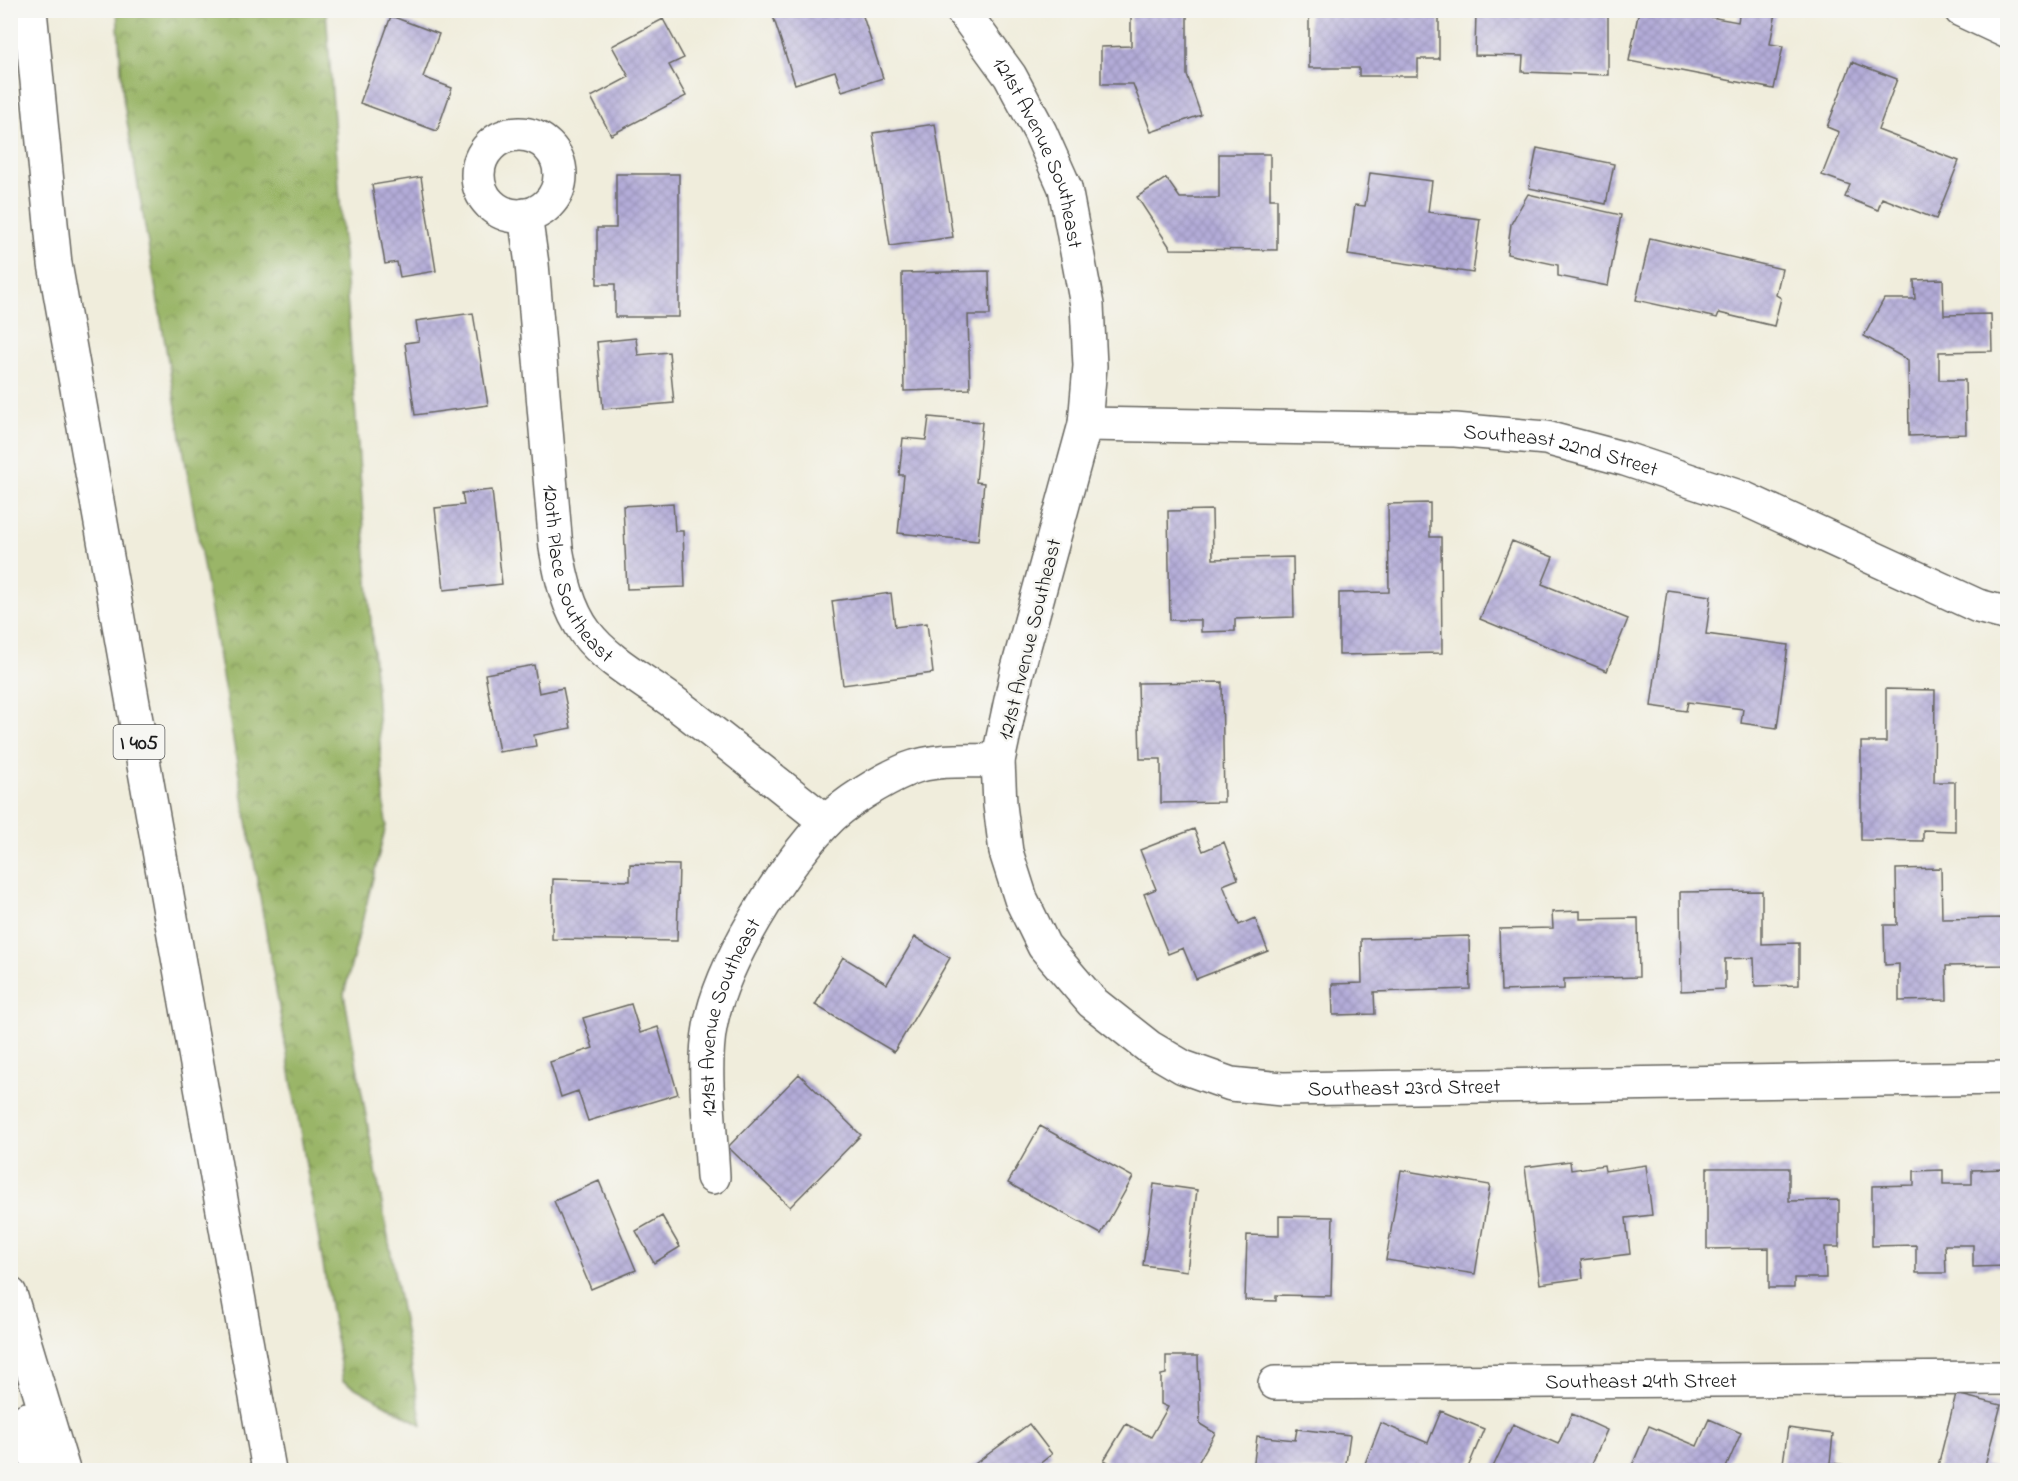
<svg xmlns="http://www.w3.org/2000/svg" width="2018" height="1481" font-family="'Indie Flower',sans-serif">
  <defs>
    <pattern id="forest-crowns" width="20" height="18" patternUnits="userSpaceOnUse" patternTransform="scale(1.5)"><rect width="20" height="18" fill="#9ab567"/><path d="M2 6a3 3 0 1 1 6 0M12 15a3 3 0 1 1 6 0" fill="none" stroke="#7d9254"/></pattern>
    <pattern id="building-cross-hatch" width="8" height="8" patternUnits="userSpaceOnUse" patternTransform="scale(1.5)"><rect width="8" height="8" fill="#b3acd8"/><path d="M0 0l8 8M0 8l8-8" fill="none" stroke="#9993b9"/></pattern>
  </defs>
  <rect width="100%" height="100%" fill="#f6f6f2"/>
  <filter id="ink" filterUnits="userSpaceOnUse"><feTurbulence type="fractalNoise" baseFrequency=".0167" numOctaves="2"/><feDisplacementMap in="SourceGraphic" scale="12" xChannelSelector="R" yChannelSelector="G"/><feConvolveMatrix kernelMatrix="1 2 1 2 8 2 1 2 1" color-interpolation-filters="sRGB"/></filter>
  <filter id="wash" filterUnits="userSpaceOnUse"><feTurbulence type="fractalNoise" baseFrequency=".008" numOctaves="4" result="noise"/><feDisplacementMap in="SourceGraphic" scale="24" xChannelSelector="R" yChannelSelector="G"/><feGaussianBlur stdDeviation="1.35" result="paint"/><feColorMatrix in="noise" values="0 0 0 0 0 0 0 0 0 0 0 0 0 0 0 0 0 1.4 0 .05"/><feComposite in="paint" operator="in"/></filter>
  <g filter="url(#wash)">
    <rect width="100%" height="100%" fill="#f0eddc"/>
    <!-- forest -->
    <path fill="url(#forest-crowns)" stroke="#5b6842" stroke-width="1.5" d="M117 11H326L386 826 344 994 422 1425 343 1381 123 98Z"/>
    <g id="blocks">
      <!-- building -->
      <path fill="url(#building-cross-hatch)" d="M771 10H861L883 78 842 91 835 71 795 84Z
        M1131 10H1187V75L1201 115 1151 132 1133 84H1101V47L1131 46Z
        M1309 10H1439V59H1418V76H1359V68H1309Z
        M1476 10H1608V75L1522 72 1523 56 1475 55Z
        M1639 10H1688V13L1738 22 1740 10 1776 13 1770 44 1783 46 1774 89 1629 61Z
        M391 16 439 34 423 77 452 88 437 131 360 103Z
        M663 19 684 58 669 65 686 96 611 135 591 97 629 77 612 46Z
        M1852 62 1897 79 1878 130 1959 161 1936 219 1882 198 1878 210 1845 197 1850 185 1822 175 1839 132 1827 127Z
        M935 124 953 237 890 246 873 133Z
        M1537 148 1614 164 1606 204 1529 188Z
        M1219 154H1270V199H1277V250L1171 249 1137 197 1166 178 1180 198H1219Z
        M1370 173 1432 181 1428 212 1480 219 1473 273 1348 255 1355 205 1365 206Z
        M616 174H679V317H615V284H597V228H616Z
        M421 177 436 271 400 277 397 262 385 264 372 185Z
        M1528 194 1621 215 1608 286 1558 276V265L1507 254 1511 224Z
        M1650 238 1782 269 1776 295 1781 298 1774 326 1719 313 1717 318 1636 300Z
        M989 271 990 315H968L970 389 904 391 902 273Z
        M1943 279 1944 315 1991 314 1992 351 1939 352V380H1965L1966 434 1909 436 1908 360 1864 336 1884 299H1915L1914 280Z
        M473 313 488 405 415 415 405 343 419 341 416 321Z
        M636 338 638 355 669 352 674 403 603 409 597 342Z
        M929 417 982 422 976 482 984 483 978 541 898 533 904 475H899L903 438 926 440Z
        M492 490 502 584 444 590 435 508 464 505 462 493Z
        M673 503 675 531H683L685 587 627 589 623 506Z
        M1430 503V537H1441L1442 653 1339 655V593L1389 592 1388 504Z
        M1212 510 1213 559 1293 557 1294 617 1235 619V631L1201 632V620H1170L1168 511Z
        M1512 541 1553 557 1542 584 1628 619 1607 671 1480 619Z
        M1667 590 1711 596 1706 634 1788 645 1777 728 1741 723 1743 709 1688 702 1686 711 1651 706Z
        M891 593 895 627 927 623 933 673 843 685 832 601Z
        M534 665 539 693 563 688 571 728 534 735 536 746 499 752 485 674Z
        M1222 682 1224 802 1161 803V759H1140L1138 683Z
        M1886 689 1935 690 1934 782H1955V831L1923 830V841L1861 840V742H1886Z
        M1194 829 1203 851 1224 842 1238 879 1223 885 1239 925 1255 918 1268 951 1196 979 1183 948 1168 954 1144 894 1156 889 1140 850Z
        M630 864 679 865 677 941 552 939 553 879 630 881Z
        M1941 868 1942 919 2007 918 2008 965 1946 966 1947 1000 1899 1001V964L1885 965 1884 925H1897L1896 869Z
        M1762 891V944L1799 943V985L1755 986 1754 958 1725 959V989L1681 991 1680 892Z
        M1580 911V919L1638 918 1639 977 1564 979V989L1501 991 1499 929 1553 928 1552 912Z
        M1469 936 1470 989 1374 992 1375 1014 1333 1015 1332 984 1362 983 1361 939Z
        M915 937 950 958 894 1052 815 1005 843 957 887 984Z
        M631 1004 640 1033 658 1027 678 1094 588 1121 578 1091 561 1097 550 1062 593 1048 583 1018Z
        M799 1074 861 1135 790 1207 728 1147Z
        M1040 1126 1133 1177 1101 1234 1008 1183Z
        M1570 1161 1571 1170 1604 1165 1605 1171 1646 1165 1652 1215 1626 1218 1630 1254 1581 1260 1583 1278 1540 1284 1525 1167Z
        M1707 1168H1789V1201L1839 1200V1247H1825L1826 1278H1794V1288H1769V1248L1707 1249Z
        M2008 1169V1266L1973 1267V1245H1945L1946 1273H1916V1245L1872 1246V1186L1914 1185V1171L1943 1170V1184H1972V1170Z
        M1401 1170 1490 1185 1475 1274 1386 1260Z
        M599 1181 636 1270 591 1289 554 1201Z
        M1154 1184 1197 1190 1187 1271 1143 1265Z
        M662 1216 680 1247 654 1263 636 1231Z
        M1279 1216 1333 1217 1331 1296 1276 1295V1301L1245 1300 1247 1235 1279 1236Z
        M1166 1356H1198L1200 1424 1215 1433 1194 1470H1123L1104 1460 1126 1424 1151 1437 1168 1407 1161 1404V1375L1166 1374Z
        M1956 1394 2001 1405 1985 1465 2004 1470H1937Z
        M1441 1411 1484 1429 1467 1470H1376L1364 1466 1381 1423 1428 1443Z
        M1572 1414 1607 1430 1589 1470H1500L1493 1467 1513 1424 1558 1444Z
        M1709 1419 1741 1433 1725 1470H1630L1649 1426 1697 1446Z
        M1029 1424 1052 1454 1033 1469 1034 1470H976L972 1466Z
        M1788 1428 1833 1434 1830 1463 1862 1467 1861 1470H1782Z
        M1297 1429 1350 1435 1345 1470H1253L1257 1436 1295 1440Z"/>
    </g>
  </g>
  <g filter="url(#ink)">
    <use href="#blocks" fill-opacity="0" stroke="#66655f" stroke-width="1.5"/>
    <g fill="none" stroke-linecap="round" stroke-linejoin="round">
      <!-- minor casing -->
      <g stroke="#66655f" stroke-width="36">
        <g id="minor">
          <path id="s1" d="M962 10 1010 76 1040 132 1065 188 1087 305 1090 366 1085 424 1017 672 998 761 1000 805 1006 852 1021 899 1044 946 1092 1002 1149 1047 1183 1067 1231 1084 1282 1089 2008 1078"/>
          <path d="M1961 10 2008 32"/>
          <circle cx="519" cy="175" r="41"/>
          <path id="s2" d="M525 215 532 264 556 548C561 577 568 609 586 633 609 663 646 681 676 704 726 742 776 782 826 822"/>
          <path id="s3" d="M1085 424 1455 430 1546 438 1625 459 1745 499 1978 606 2008 614"/>
          <path id="s4" d="M713 1177C711 1132 702 1070 710 1027 721 964 781 870 825 823 844 803 882 780 908 769 935 758 970 761 998 761"/>
          <path id="s5" d="M1275 1383 2008 1378"/>
        </g>
      </g>
      <!-- highway casing -->
      <g stroke="#66655f" stroke-width="36">
        <path id="highway" d="M30 10 55 264 269 1470
          M10 1294 63 1470
          M27 1419 39 1470"/>
      </g>
      <!-- minor -->
      <use href="#minor" stroke="#fff" stroke-width="33"/>
      <!-- highway -->
      <use href="#highway" stroke="#fff" stroke-width="33"/>
    </g>
  </g>
  <g text-anchor="middle" stroke-width="5" stroke-linejoin="round" paint-order="stroke">
    <!-- shield labels -->
    <rect fill="#f6f6f2" stroke="#5d5d5c" stroke-width="1.5" x="113.5" y="725" width="51" height="34" rx="4.5"/>
    <g font-size="20" font-weight="bold" fill="#1c1c1c">
      <text x="139" y="749">I 405</text>
    </g>
    <!-- street labels -->
    <g font-size="21" fill="#1c1c1c" stroke="#f6f6f2">
      <text dy="7" stroke="none"><textPath href="#s1" startOffset="164">121st Avenue Southeast</textPath></text>
      <text dy="7" stroke="none"><textPath href="#s3" startOffset="478">Southeast 22nd Street</textPath></text>
      <text dy="7" stroke="none"><textPath href="#s2" startOffset="366">120th Place Southeast</textPath></text>
      <text transform="translate(1029 639) rotate(-76)" y="7">121st Avenue Southeast</text>
      <text dy="7" stroke="none"><textPath href="#s4" startOffset="164">121st Avenue Southeast</textPath></text>
      <text dy="7" stroke="none"><textPath href="#s1" startOffset="1396">Southeast 23rd Street</textPath></text>
      <text dy="7" stroke="none"><textPath href="#s5" startOffset="366">Southeast 24th Street</textPath></text>
    </g>
  </g>
  <!-- margin -->
  <rect width="2018" height="1481" fill="none" stroke="#f6f6f2" stroke-width="36"/>
</svg>
